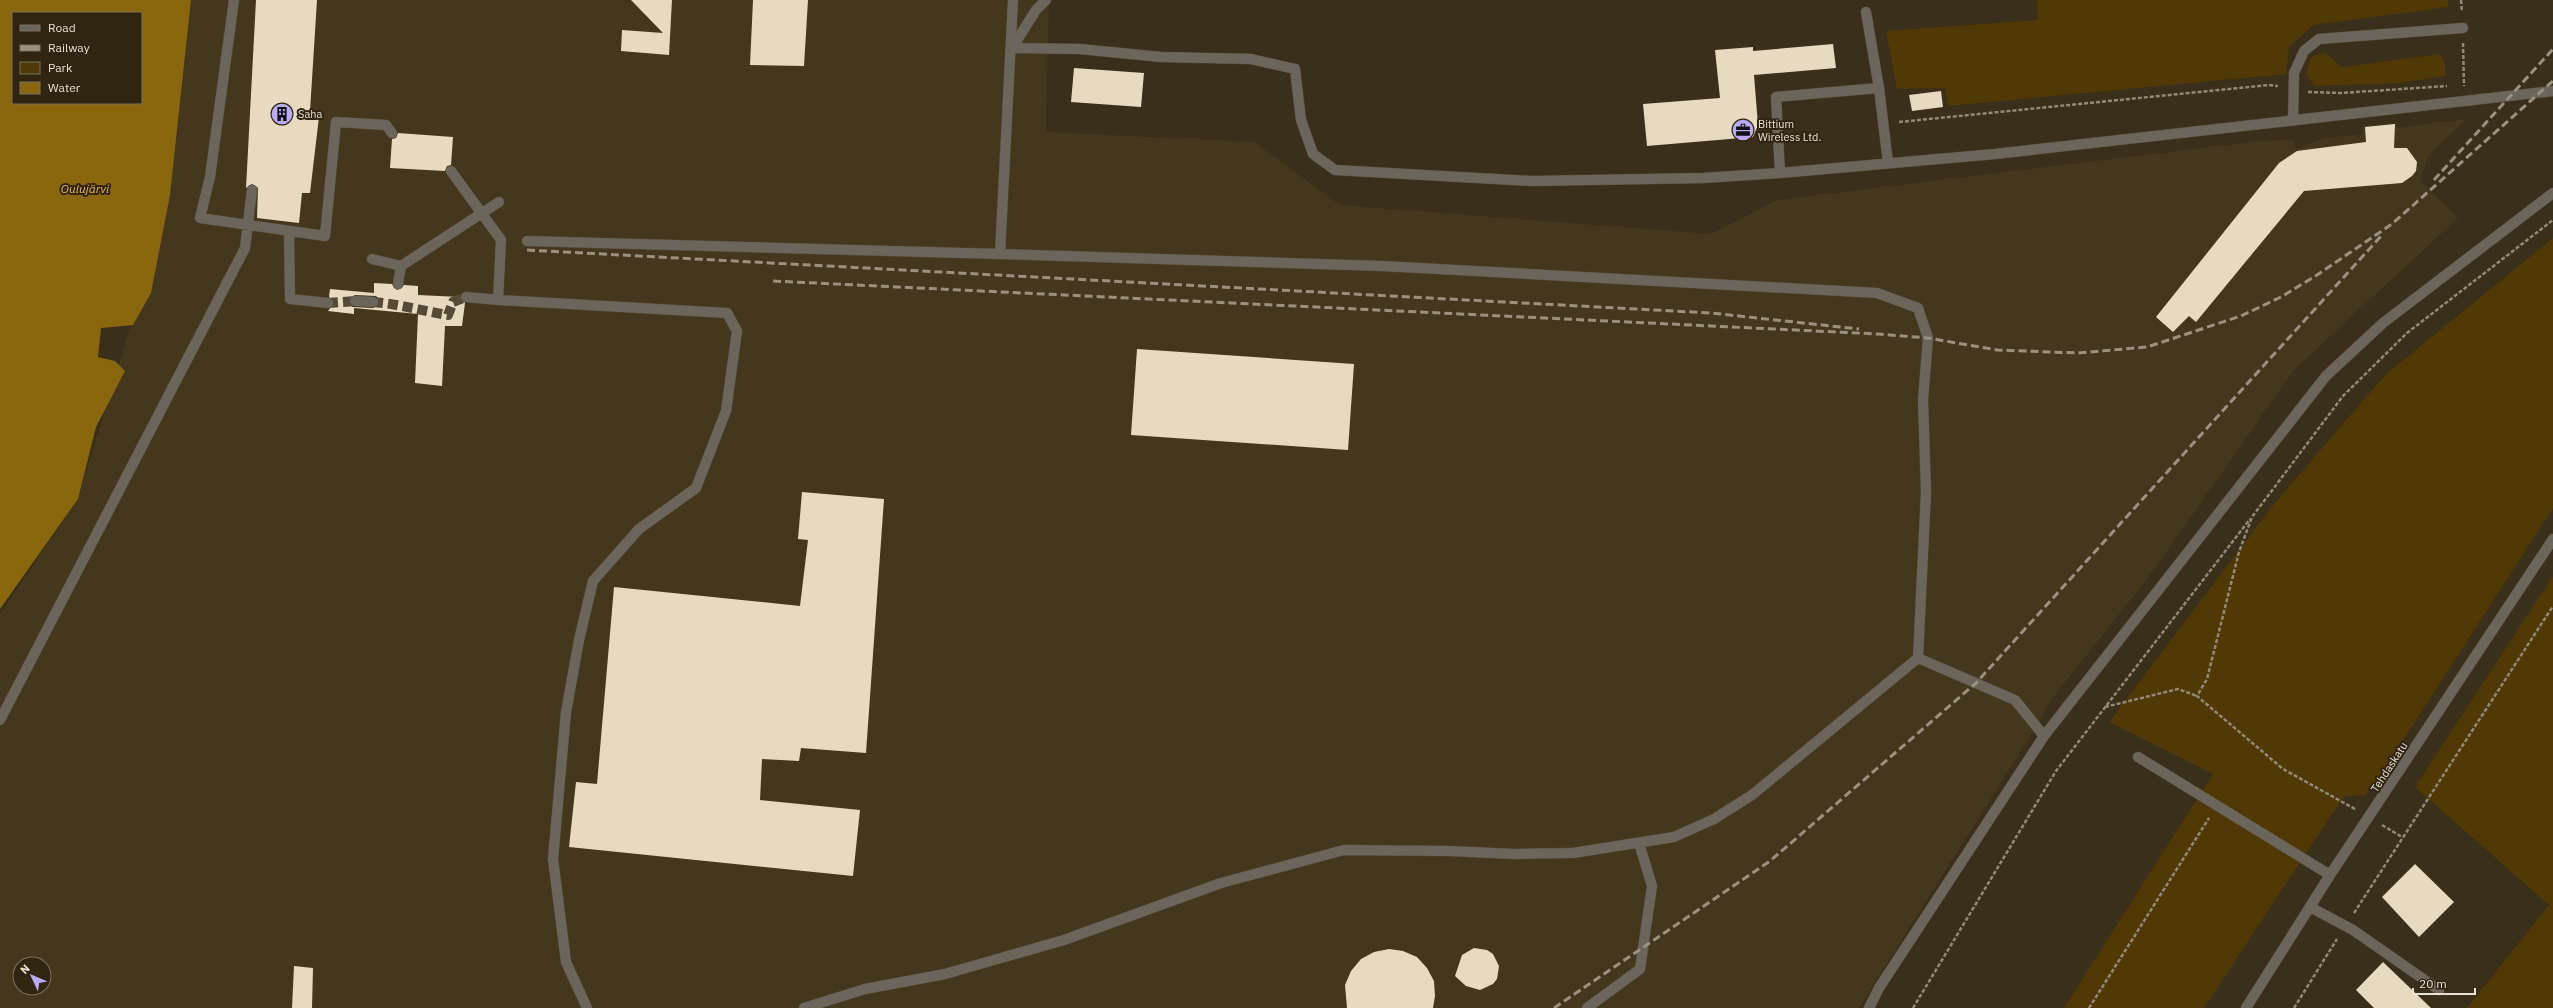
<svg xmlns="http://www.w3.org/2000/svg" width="2553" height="1008" font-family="'IBM Plex Sans',sans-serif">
  <rect width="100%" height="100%" fill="#3a2f1a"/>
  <!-- built -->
  <path fill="#45371d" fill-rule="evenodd" d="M191 0H1049L1046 132 1254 142 1340 205 1711 234 1777 200 2259 141 2293 140 2296 149 2324 138 2363 134 2362 126 2396 123 2397 128 2466 119 2428 156 2420 181 2458 218 2294 370 2149 577 2051 700 2034 730 1859 1008H0V614L78 499 170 195ZM20 964H44V988H20Z"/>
  <!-- green -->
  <path fill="#503904" d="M2037 0H2448V7L2313 25 2289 47 2286 74 1948 106 1945 88 1897 89 1886 31 2038 20Z
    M2325 53 2342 67 2440 54 2445 64V76L2399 83 2314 86 2306 73 2312 56Z
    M2553 238V508L2389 762 2365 795 2344 796 2204 1008H2064L2213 774 2109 722 2274 504 2385 375Z
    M2553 576V1008H2467L2549 905 2415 787Z"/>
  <!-- water -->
  <path fill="#8a660d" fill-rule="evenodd" d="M0 0H191L170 195 151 293 133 325 101 328 98 357 115 361 125 371 96 427 78 499 0 609ZM13 13H141V103H13Z"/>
  <!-- building -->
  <path fill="#e8dac1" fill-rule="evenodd" d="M256 0H317L310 111 319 117 310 193H302L299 223 257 218 258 188 252 184 246 188Z
    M631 0H672L669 55 621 51 622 30 663 33Z
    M753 0H808L804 66 750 65Z
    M1833 44 1836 68 1754 75 1758 125 1753 137 1647 146 1643 104 1720 98 1715 50 1753 47V51Z
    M1074 68 1144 73 1141 107 1071 102Z
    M1941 91 1943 107 1912 111 1909 95Z
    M2395 124 2394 148H2407L2417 162 2416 171 2412 176 2402 183 2304 191 2196 322 2189 316 2173 332 2156 317 2279 163 2297 151 2366 142 2365 127Z
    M398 133 453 137 451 165 447 166 445 171 390 168 392 139 396 138Z
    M374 283 392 284 397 290 404 285 418 286V295L460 297 465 303 462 326H445L442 386 415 383 418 314 354 308V314L328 311 334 303 329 297 330 289 374 293ZM355 295 376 296 379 299V305L373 308 352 307 349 300Z
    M1137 349 1354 364 1348 450 1131 435Z
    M802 492 884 499 866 753 801 748 799 761 762 759 760 800 860 810 853 876 569 847 576 782 597 784 614 587 800 606 808 540 798 539Z
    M2415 864 2454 902 2419 937 2382 897Z
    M1474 948 1487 950 1493 954 1499 966 1497 979 1493 984 1480 990 1466 986 1455 976 1462 955Z
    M1389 949 1403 951 1417 957 1427 968 1434 981 1435 996 1433 1008H1347L1345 985 1351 971 1361 959 1374 952Z
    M2383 962 2431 1008H2374L2356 990Z
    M294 966 313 968 312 1008H292Z"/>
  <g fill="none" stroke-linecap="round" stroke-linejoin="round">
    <!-- minor-tunnel -->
    <path stroke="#544a36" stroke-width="10" stroke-dasharray="10 5" stroke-linecap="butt" d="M373 302C399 304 423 311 448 315L453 302 466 297
      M328 303 355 301"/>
    <!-- minor casing -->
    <g stroke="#564b38" stroke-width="11">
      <path id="minor" d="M234 0 210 177 200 218 325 236 336 122 386 125 392 133
        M1866 12 1879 88 1888 163
        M1012 48 1080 49 1161 57 1251 59 1295 69 1301 120 1313 154 1335 170 1532 181 1703 178 1780 173 1995 154 2553 91
        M1012 48 1036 10 1046 0
        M2293 120 2294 73 2304 51 2319 39 2463 28
        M451 171 501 240 498 300 727 313 737 331 726 411 696 488 639 529 593 581 579 640 566 712 553 859 566 962 587 1008
        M1780 173 1776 97 1879 88
        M289 231 290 299 328 303
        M527 241 1000 254 1013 0
        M1000 254 1382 266 1877 293 1918 308 1928 338 1923 400 1926 492 1918 658 2015 700 2044 736
        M372 259 401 266
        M398 284 401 266 499 202
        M466 297 498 300
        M355 301 373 302
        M0 720 245 248 252 190
        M2138 757 2330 875
        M2310 907 2353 930 2439 990
        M804 1008 865 989 945 974 1064 940 1221 883 1344 850 1450 851 1514 854 1573 853 1674 837 1714 819 1752 795 1918 658
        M1587 1008 1640 969 1652 886 1639 843
        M1869 1008 1879 988 2044 736 2326 376 2383 323 2553 193
        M2246 1008 2330 875 2553 539"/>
    </g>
    <!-- path -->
    <path stroke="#928978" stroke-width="2.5" stroke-dasharray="4 2" stroke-linecap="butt" d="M2461 0 2462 12
      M2463 43 2464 86
      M2308 92 2341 93 2447 86
      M1899 122 2269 85 2278 86
      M2105 707 2178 689 2197 696
      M2355 809 2283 769 2197 696 2207 679 2239 552 2252 517 2343 396 2407 333 2553 220
      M2382 825 2402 837
      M2354 913 2553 606
      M1913 1008 2056 771 2250 519
      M2089 1008 2209 818
      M2294 1008 2337 939"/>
    <!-- minor -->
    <use href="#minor" stroke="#6b665c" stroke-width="10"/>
    <!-- rail -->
    <path stroke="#9a9180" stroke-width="3" stroke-dasharray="8 4" stroke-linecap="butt" d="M2434 180 2553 49
      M527 250 1711 313 1859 329
      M773 281 1878 334 1928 338 1997 350 2078 353 2147 347 2241 316 2281 297 2317 275 2392 224 2553 81
      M1554 1008 1770 861 1976 683 2382 235"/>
  </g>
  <!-- icons -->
  <defs>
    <g id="building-disc" transform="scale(1.15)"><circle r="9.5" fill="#b9abf7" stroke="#302511"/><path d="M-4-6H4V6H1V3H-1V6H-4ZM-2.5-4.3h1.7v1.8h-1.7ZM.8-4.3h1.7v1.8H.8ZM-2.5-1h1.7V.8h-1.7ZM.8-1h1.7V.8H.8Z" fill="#111"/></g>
    <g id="office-disc" transform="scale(1.15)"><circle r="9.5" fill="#b9abf7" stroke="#302511"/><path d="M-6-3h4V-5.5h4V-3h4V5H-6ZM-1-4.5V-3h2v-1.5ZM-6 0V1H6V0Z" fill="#111"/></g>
  </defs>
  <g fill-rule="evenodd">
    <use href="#building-disc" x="282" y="114"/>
    <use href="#office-disc" x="1743" y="130"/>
  </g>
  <g text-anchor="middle" stroke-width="4" stroke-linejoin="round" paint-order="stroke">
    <!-- poi labels -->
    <g font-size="11" fill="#e8e1d4" stroke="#302511" text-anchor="start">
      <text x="298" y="118">Saha</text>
      <text x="1758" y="128">Bittium<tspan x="1758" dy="13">Wireless Ltd.</tspan></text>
    </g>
    <!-- street labels -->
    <g font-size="11" fill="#e8e1d4" stroke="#302511">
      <text transform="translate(2389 767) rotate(-57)" y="4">Tehdaskatu</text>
    </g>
    <!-- water labels -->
    <g font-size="12" font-style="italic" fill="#ecb84e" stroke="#302511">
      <text x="85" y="193">Oulujärvi</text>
    </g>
  </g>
  <!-- legend -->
  <rect x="12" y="12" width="130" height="92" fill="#302511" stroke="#7a705f"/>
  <rect x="20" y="25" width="20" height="6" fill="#6b665c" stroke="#7a705f"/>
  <text x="48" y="32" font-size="12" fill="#e8e1d4">Road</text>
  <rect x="20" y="45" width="20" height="6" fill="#9a9180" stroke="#7a705f"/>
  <text x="48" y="52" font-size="12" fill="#e8e1d4">Railway</text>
  <rect x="20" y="62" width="20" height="12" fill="#503904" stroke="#7a705f"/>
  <text x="48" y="72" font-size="12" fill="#e8e1d4">Park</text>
  <rect x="20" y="82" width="20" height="12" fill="#8a660d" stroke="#7a705f"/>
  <text x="48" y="92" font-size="12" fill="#e8e1d4">Water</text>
  <!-- north arrow -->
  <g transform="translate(32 976) rotate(314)"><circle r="19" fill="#302511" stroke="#7a705f"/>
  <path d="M0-3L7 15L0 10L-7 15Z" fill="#b9abf7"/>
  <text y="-6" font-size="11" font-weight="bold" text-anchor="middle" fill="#e8e1d4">N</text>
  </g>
  <!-- scale -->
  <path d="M2413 988v6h62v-6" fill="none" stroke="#e8e1d4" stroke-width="2"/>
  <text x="2419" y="988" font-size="12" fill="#e8e1d4" stroke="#302511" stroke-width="3" paint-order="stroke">20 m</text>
</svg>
